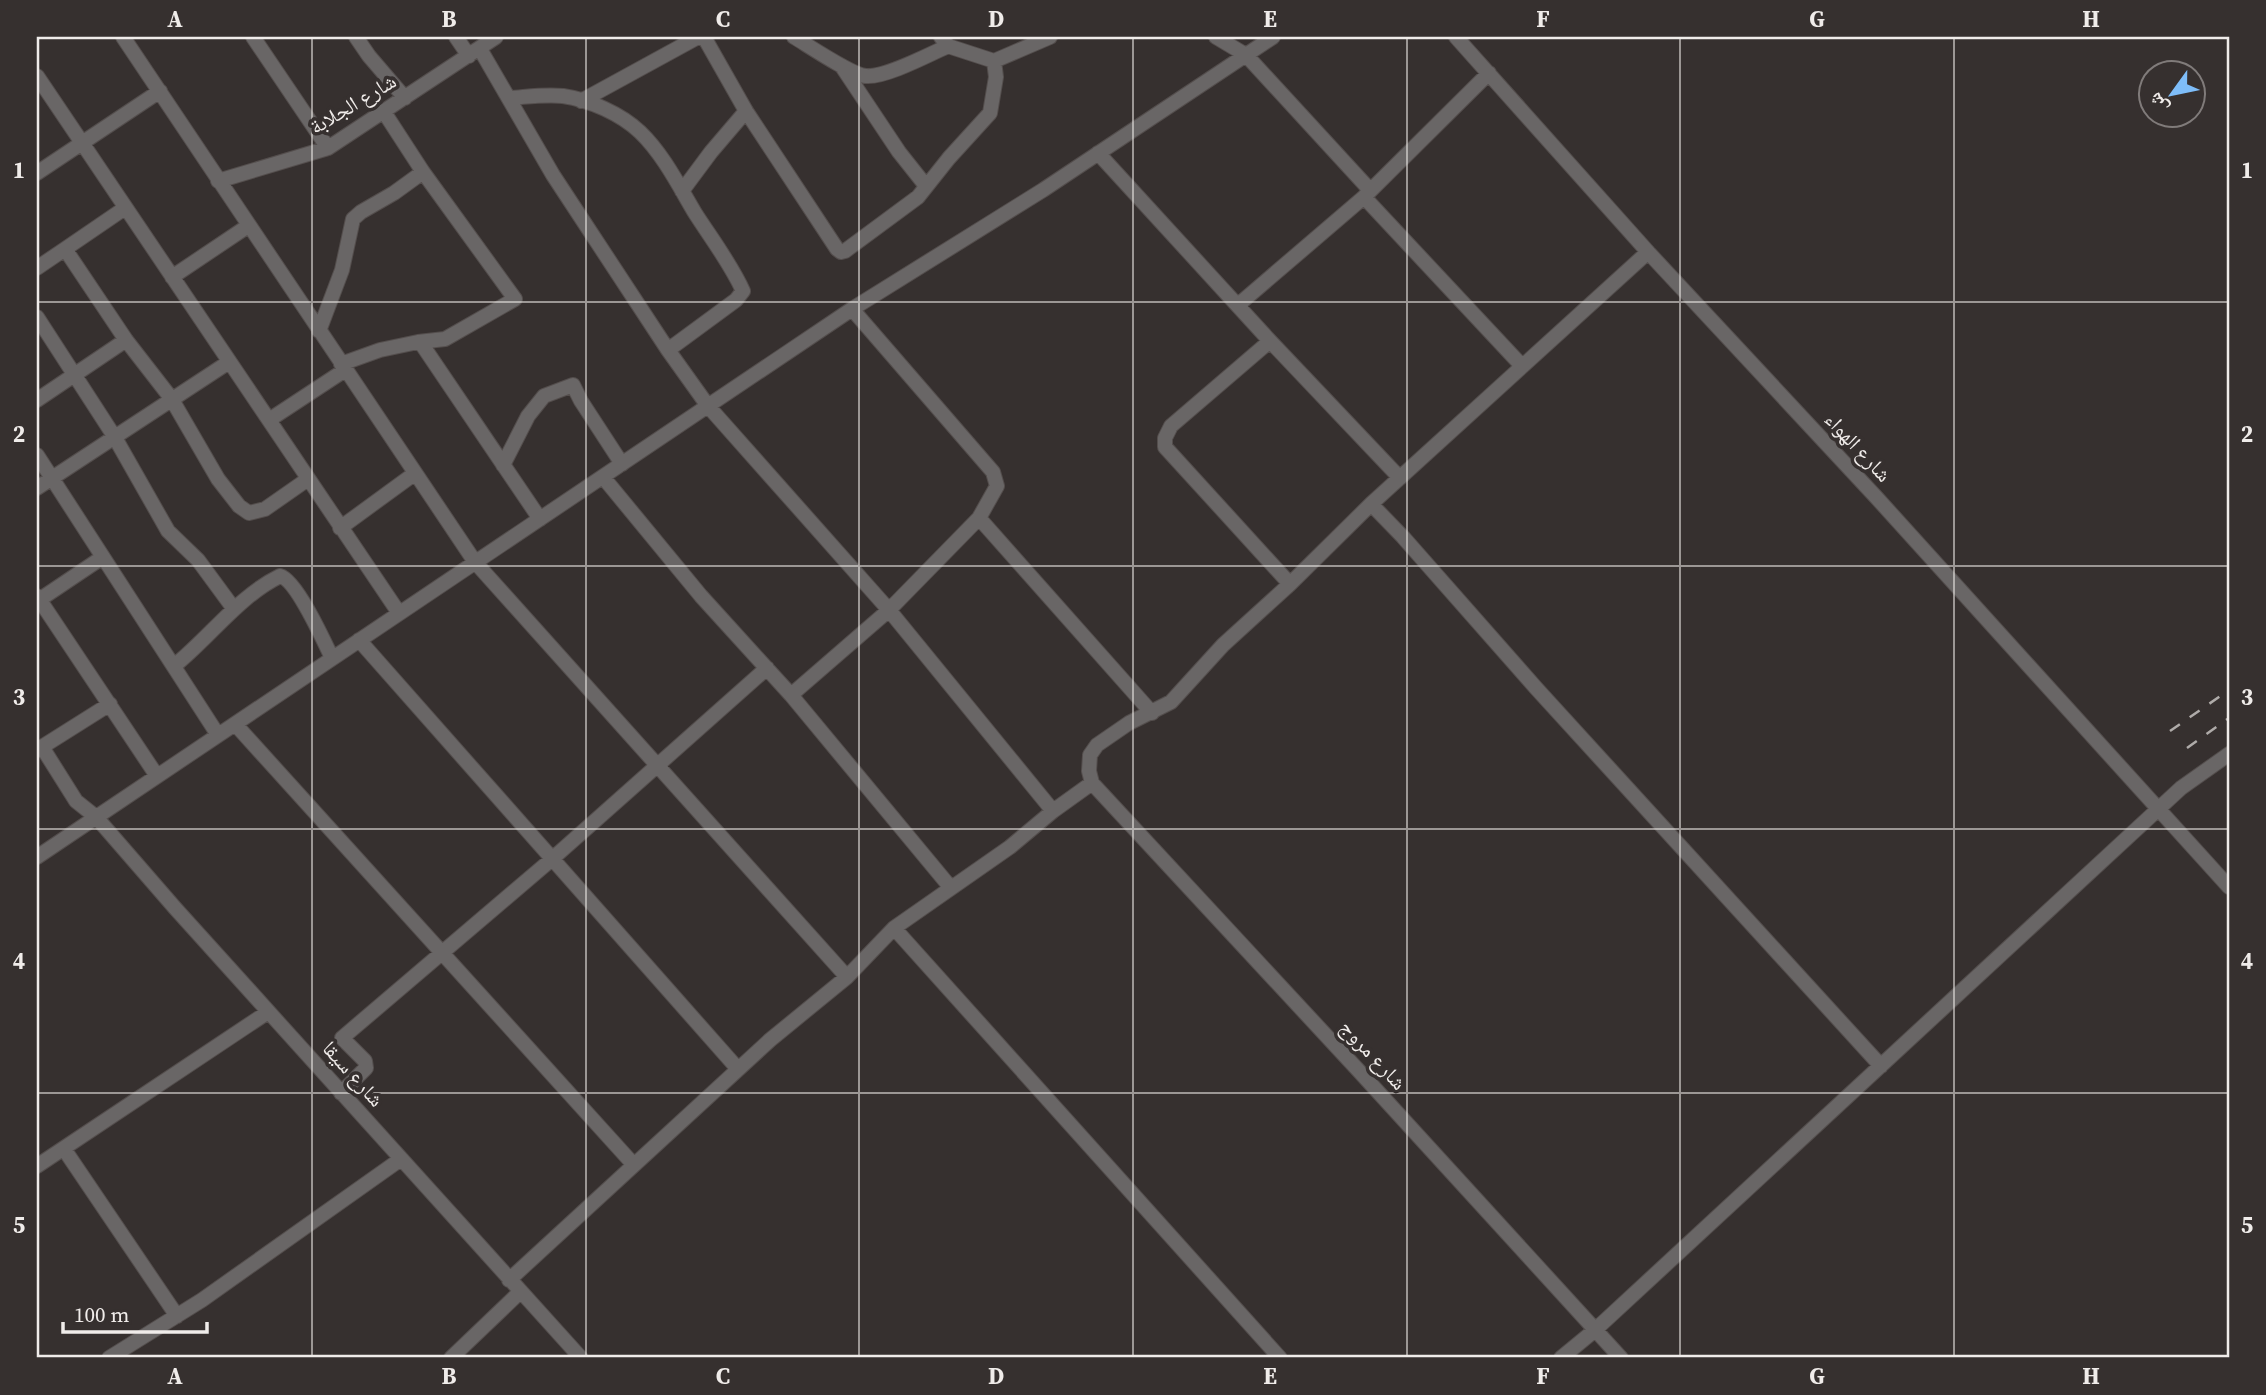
<svg xmlns="http://www.w3.org/2000/svg" width="2266" height="1395" font-family="'Source Serif 4','Noto Naskh Arabic',serif">
  <rect width="100%" height="100%" fill="#36302f"/>
  <g fill="none" stroke-linecap="round" stroke-linejoin="round">
    <!-- minor casing -->
    <g stroke="#544e4d" stroke-width="16">
      <path id="minor" d="M123 37 475 562 847 977
        M253 37 328 148
        M356 37 369 56 405 98
        M456 37 469 56
        M704 37 746 111 837 249 841 252 845 251 918 197 949 158 990 113 996 77 994 61
        M794 37C809 46 852 75 866 76 885 78 930 54 948 46
        M941 37 948 46 994 61 1050 37
        M1216 37 1246 55 1370 190
        M1456 37 1648 252 1876 497 2229 887
        M480 49 553 175 668 350 708 406 889 610 1053 811
        M843 68 899 152 926 186
        M37 76 399 613
        M509 98C526 97 545 94 563 96 590 100 621 114 640 132 663 154 679 186 695 213 711 238 731 264 743 291L736 300 668 350
        M581 101 698 37
        M1098 153 1270 341 1400 478
        M37 173 160 91
        M218 181 328 148 496 37
        M682 191 711 152 746 111
        M1364 197 1522 366
        M65 249 125 208
        M37 268 65 249 126 340 171 398 218 479 239 506 249 513 265 509 308 479
        M172 277 248 226
        M1238 305 1364 197 1489 73
        M37 317 114 436 168 531 198 560 234 609
        M319 331 342 270 353 219 361 212 394 193 423 172 384 112
        M1270 341 1171 426 1165 438V447L1290 584
        M418 342 445 339 515 299 423 172
        M341 364 380 350 418 342 423 346 540 519
        M37 400 126 340
        M269 420 345 370
        M37 455 218 735
        M503 465 528 416 544 396 573 385 581 401 622 464
        M603 477 701 596 791 695 951 888
        M37 488 229 362
        M1371 504 1403 537 1536 688 1881 1066
        M979 518 1152 713
        M340 528 414 474
        M37 596 157 776
        M39 600 103 557
        M359 640 738 1069
        M174 666C210 637 239 596 280 576 296 580 324 641 332 658
        M791 695 889 610 979 518 997 486 993 472 852 309
        M235 724 634 1165
        M42 747 76 801 96 817 175 908 581 1358
        M37 750 110 704
        M1092 783 1359 1071 1621 1358
        M37 857 852 309 1043 190 1273 37
        M894 928 1280 1358
        M341 1093 366 1068 365 1061 342 1038 552 859 767 668
        M64 1149 177 1316
        M37 1166 268 1012
        M509 1280 770 1040 847 977 894 928 1010 847 1053 811 1092 783 1089 771 1090 755 1097 745 1129 723 1171 702 1223 645 1290 584 1371 504 1648 252
        M109 1358 202 1300 401 1159
        M451 1358 520 1292
        M1561 1358 1595 1330 2181 788 2229 754"/>
    </g>
    <!-- minor -->
    <use href="#minor" stroke="#696666" stroke-width="14"/>
    <!-- rail -->
    <path stroke="#afaba9" stroke-width="2.5" stroke-dasharray="12 12" stroke-linecap="butt" d="M2170 731 2229 690
      M2187 748 2229 718"/>
  </g>
  <!-- grid -->
  <path fill="none" stroke="#f0ecea" stroke-width="2" stroke-opacity="0.55" d="M312 37V1358M586 37V1358M859 37V1358M1133 37V1358M1407 37V1358M1680 37V1358M1954 37V1358M37 302H2229M37 566H2229M37 829H2229M37 1093H2229"/>
  <g text-anchor="middle" stroke-width="7" stroke-linejoin="round" paint-order="stroke">
    <!-- street labels -->
    <g font-size="21" fill="#f0ecea" stroke="#36302f">
      <text transform="translate(353 104) rotate(-31)" y="7">شارع الجلابة</text>
      <text transform="translate(1858 447) rotate(47)" y="7">شارع الهواء</text>
      <text transform="translate(1373 1055) rotate(47)" y="7">شارع مروج</text>
      <text transform="translate(353 1074) rotate(48)" y="7">شارع سيقا</text>
    </g>
  </g>
  <!-- border -->
  <rect width="2266" height="1395" fill="none" stroke="#36302f" stroke-width="77"/>
  <!-- north arrow -->
  <g transform="translate(2172 94) rotate(237)"><circle r="33" fill="#36302f" stroke="#807b7a" stroke-width="2"/>
  <path d="M0-5L12 26L0 18L-12 26Z" fill="#7ebdf9"/>
  <text y="-10" font-size="19" font-weight="bold" text-anchor="middle" fill="#f0ecea">ش</text>
  </g>
  <!-- scale -->
  <path d="M63 1322v10h144v-10" fill="none" stroke="#f0ecea" stroke-width="3.5"/>
  <text x="74" y="1322" font-size="21" fill="#f0ecea" stroke="#36302f" stroke-width="5" paint-order="stroke">100 m</text>
  <rect x="38" y="38" width="2190" height="1318" fill="none" stroke="#f0ecea" stroke-width="2.5"/>
  <g font-size="23" text-anchor="middle" font-weight="bold" fill="#f0ecea">
    <text x="175" y="27">A</text>
    <text x="449" y="27">B</text>
    <text x="723" y="27">C</text>
    <text x="996" y="27">D</text>
    <text x="1270" y="27">E</text>
    <text x="1543" y="27">F</text>
    <text x="1817" y="27">G</text>
    <text x="2091" y="27">H</text>
    <text x="19" y="178">1</text>
    <text x="2247" y="178">1</text>
    <text x="19" y="442">2</text>
    <text x="2247" y="442">2</text>
    <text x="19" y="705">3</text>
    <text x="2247" y="705">3</text>
    <text x="19" y="969">4</text>
    <text x="2247" y="969">4</text>
    <text x="19" y="1233">5</text>
    <text x="2247" y="1233">5</text>
    <text x="175" y="1384">A</text>
    <text x="449" y="1384">B</text>
    <text x="723" y="1384">C</text>
    <text x="996" y="1384">D</text>
    <text x="1270" y="1384">E</text>
    <text x="1543" y="1384">F</text>
    <text x="1817" y="1384">G</text>
    <text x="2091" y="1384">H</text>
  </g>
</svg>
